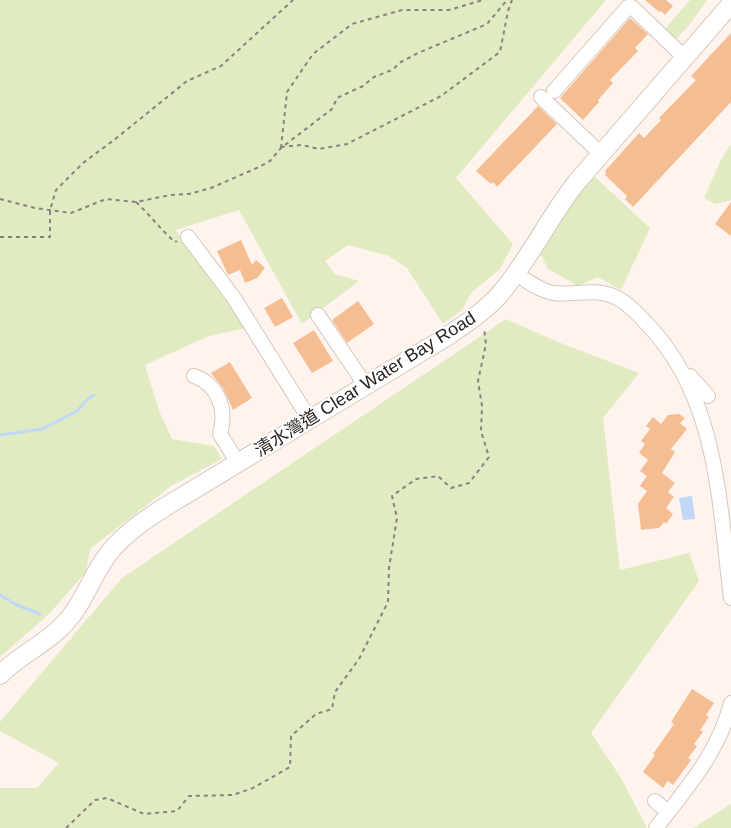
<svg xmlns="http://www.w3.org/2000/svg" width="731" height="828" font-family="Helvetica,'Noto Sans TC',sans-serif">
  <rect width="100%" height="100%" fill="#fef4ed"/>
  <!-- green -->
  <path fill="#e0ebc1" d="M0 0H606L456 178 513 244 500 269 471 293 462 310 443 324 407 268 389 256 348 245 325 261 335 274 359 281 302 324 239 210 175 230 204 262 246 328 209 336 145 365 159 411 172 439 214 446 222 459 171 486 90 549 86 572 49 614 0 657Z
    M690 0H707L687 28 674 41 663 31Z
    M731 144V200L715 204 704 198 721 160Z
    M594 176 650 228 621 290 598 277 578 286 548 269 539 251 563 212Z
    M506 319 558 342 639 373 603 418 620 570 689 553 699 581 591 733 621 778 647 828H0V788H37L59 763 0 731V722L122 578Z
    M731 804V828H693Z"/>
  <!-- water -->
  <path fill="#c0d7f7" d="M692 496 695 519 683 520 679 498Z"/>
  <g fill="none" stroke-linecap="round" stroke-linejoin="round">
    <!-- stream -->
    <path stroke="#c0d7f7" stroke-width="3" d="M0 435 42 429 77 411 88 399 94 395
      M0 595 17 605 40 614"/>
  </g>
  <!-- building -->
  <path fill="#f5be92" d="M645 0H666L673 6 665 15 661 11 659 12Z
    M630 18 648 34 635 48 638 51 610 80 613 83 598 100 599 102 583 120 560 98Z
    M731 33V102L633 207 625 199 627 196 605 175 606 173 605 171 639 133 644 138 661 120 659 118 696 80 691 76Z
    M538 106 557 124 497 187 493 182 491 184 476 171Z
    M731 202V236L715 224Z
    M241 240 252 265 256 260 265 268 257 278 245 283 240 270 228 275 217 251Z
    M282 298 293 317 275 327 264 308Z
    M358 301 374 324 347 343 332 320Z
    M314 330 333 361 312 373 293 343Z
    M230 362 252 398 233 410 223 388 211 373Z
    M679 414 685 418 680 423 687 429 671 449 675 452 662 473 675 483 668 492 674 497 666 508 673 514 666 524 664 522 659 528 641 530 638 504 647 491 640 486 647 476 640 471 648 460 639 453 645 444 641 441 650 429 646 426 653 417 661 424 668 415Z
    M692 689 714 703 706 715 709 717 700 730 703 732 694 744 697 746 688 758 691 760 673 785 668 781 663 788 643 772 655 755 653 754 674 724 671 722Z"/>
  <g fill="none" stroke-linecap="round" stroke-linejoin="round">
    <!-- minor casing -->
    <g stroke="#d6c7bc" stroke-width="16">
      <path id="minor" d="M554 91 628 7H632L684 57
        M541 97 601 154
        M188 237 234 298 310 420
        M516 274C528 281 538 290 553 293 575 296 598 286 619 299 630 305 639 315 647 324 718 397 719 503 731 598
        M318 315 366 386
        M194 376C219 385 227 410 220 434L238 463
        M690 376 708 396
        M655 801 668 812
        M656 828C686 789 719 752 731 703"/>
    </g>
    <!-- major casing -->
    <g stroke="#d6c7bc" stroke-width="20">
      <path id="major" d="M0 675C20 654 47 644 66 622 82 605 89 583 102 563 117 539 141 522 165 507L446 337C465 324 484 312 500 294 529 260 548 219 576 183L731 4"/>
    </g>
    <!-- path -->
    <path stroke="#89817c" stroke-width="2" stroke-dasharray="4 4" stroke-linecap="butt" d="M281 147 302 145 319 149 347 144 441 96 500 52 508 11 512 0
      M281 148 287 92 313 54 352 24 402 10H449L483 0
      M0 199 35 208 71 213 106 199 136 202 170 195 189 194 211 188 259 167 270 161 281 148 332 109 337 98 363 86 374 77 392 70 401 62 418 53 487 24 507 0
      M136 202C150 215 161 230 175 242L177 241
      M0 237H50V210L56 190 83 163 114 140 187 81 221 66 293 0
      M66 828 95 800 107 798 144 814 177 811 189 796 233 795 253 788 290 767 291 736 316 714 332 709 335 692 359 659 388 602 389 568 397 518 392 496 416 479 438 476 451 488 469 483 489 457 481 431 482 406 478 381 486 344 484 328"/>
    <!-- minor -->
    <use href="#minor" stroke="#fff" stroke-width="14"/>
    <!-- major -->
    <use href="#major" stroke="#fff" stroke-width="18"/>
  </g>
  <g text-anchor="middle" stroke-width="4" stroke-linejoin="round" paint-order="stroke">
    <!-- street labels -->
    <g font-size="18" fill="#251f1b" stroke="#fff">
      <text transform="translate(365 384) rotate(-32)" y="6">清水灣道 Clear Water Bay Road</text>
    </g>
  </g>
</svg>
